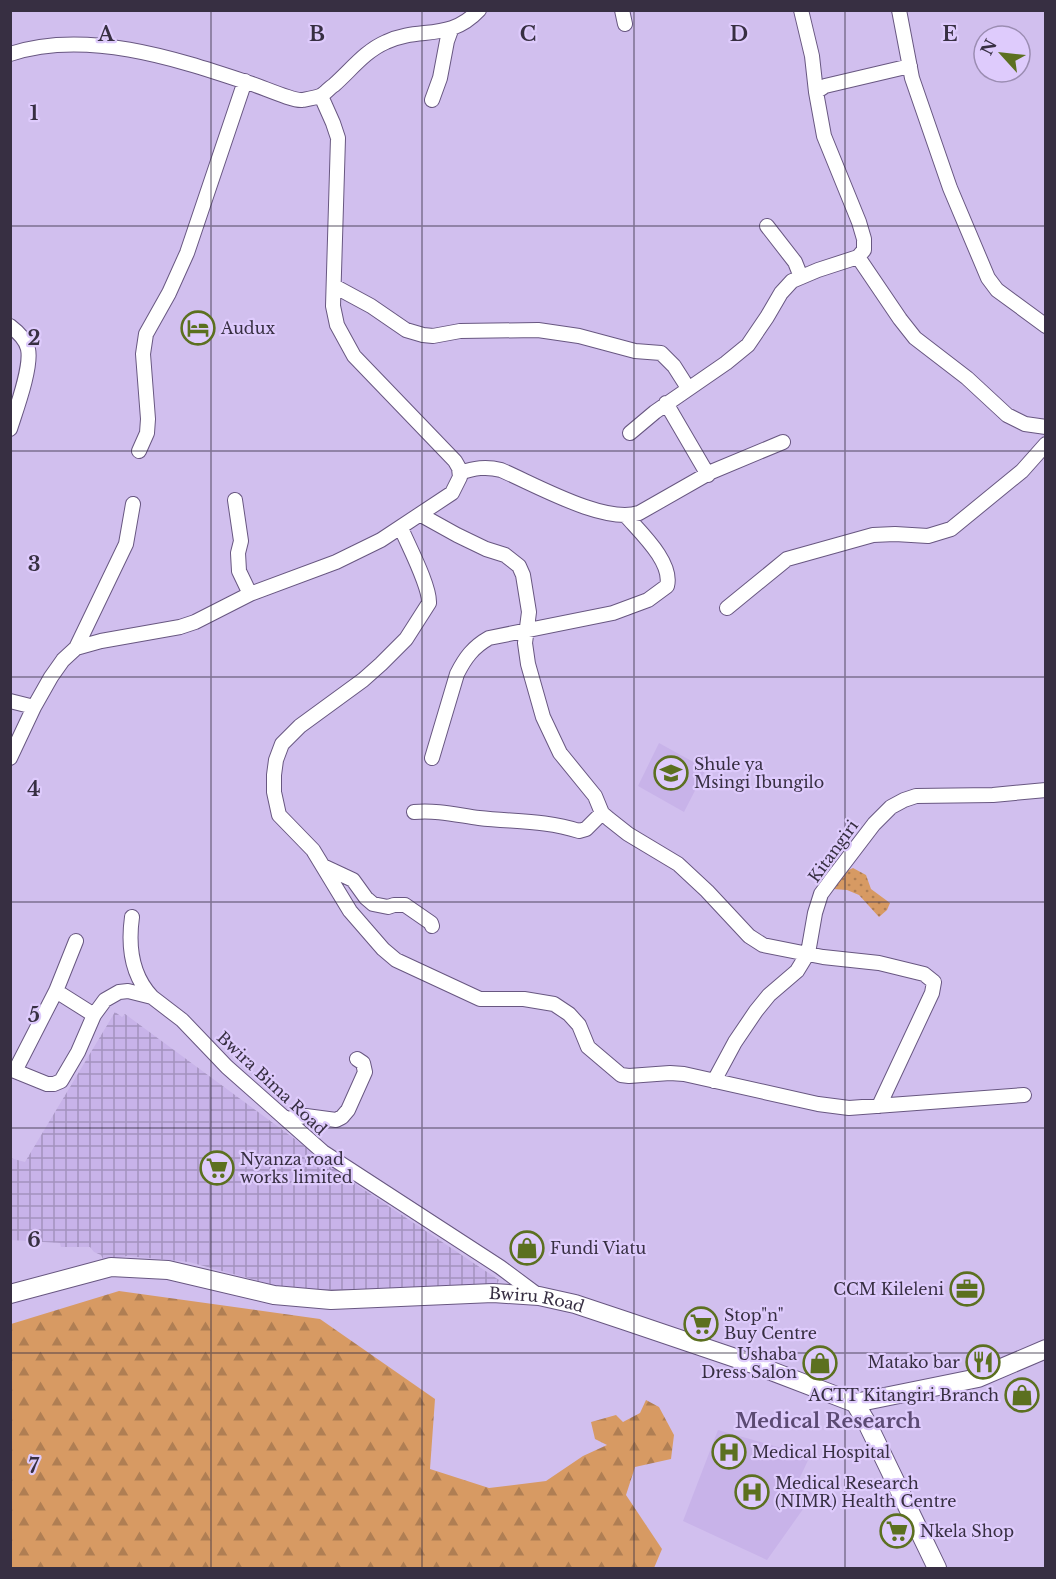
<svg xmlns="http://www.w3.org/2000/svg" width="1056" height="1579" font-family="'Libre Baskerville',serif">
  <defs>
    <pattern id="industrial-grid" width="8" height="8" patternUnits="userSpaceOnUse" patternTransform="scale(1.5)"><rect width="8" height="8" fill="#c8b3e9"/><path d="M0 4h8M4 0v8" fill="none" stroke="#a392be"/></pattern>
    <pattern id="grass-dots" width="8" height="8" patternUnits="userSpaceOnUse" patternTransform="scale(1.5)"><rect width="8" height="8" fill="#d79a63"/><path d="M2 2h.1M6 6h.1" fill="none" stroke="#af7e53" stroke-width="1.8" stroke-linecap="round"/></pattern>
    <pattern id="forest-firs" width="22" height="20" patternUnits="userSpaceOnUse" patternTransform="scale(1.5)"><rect width="22" height="20" fill="#d79a63"/><path d="M5 1l3.5 6h-7zM16 11l3.5 6h-7z" fill="#af7e53"/></pattern>
  </defs>
  <rect width="100%" height="100%" fill="#d1bfee"/>
  <!-- built -->
  <path fill="#c8b3e9" d="M659 743 706 769 684 812 638 786Z
    M718 1430 810 1456 795 1488 805 1487 813 1495 767 1560 683 1521Z"/>
  <!-- industrial -->
  <path fill="url(#industrial-grid)" d="M115 1012 122 1017 125 1014 360 1187 499 1280 497 1284 380 1289 365 1295 277 1286 189 1262 127 1256 104 1261 101 1255 94 1252 90 1247H61L60 1243 11 1240 10 1158 25 1162Z"/>
  <!-- grass -->
  <path fill="url(#grass-dots)" d="M853 868 866 875 871 889 890 903 887 910 879 917 859 895 847 890 833 889 844 872Z"/>
  <!-- forest -->
  <path fill="url(#forest-firs)" d="M119 1291 320 1319 435 1399 430 1469 489 1488 546 1481 583 1456 607 1445 595 1439 591 1422 616 1415 623 1422 640 1413 646 1400 659 1407 674 1435 671 1459 635 1467 626 1495 662 1549 654 1568H11V1324Z"/>
  <g fill="none" stroke-linecap="round" stroke-linejoin="round">
    <!-- minor casing -->
    <g stroke="#685781" stroke-width="16">
      <path id="minor" d="M622 10 625 24
        M899 10 912 78 950 188 988 278 997 290 1046 326
        M10 54C85 29 174 58 246 82 258 85 292 101 302 100 307 99 314 98 320 96 325 94 329 88 334 85 351 70 365 51 386 42 420 26 449 42 479 10
        M816 92 825 86 910 66
        M432 100 440 78 447 41 451 30
        M767 226 795 262 801 277
        M858 257 900 319 915 338 967 378 1007 415 1025 424 1046 427
        M334 286 371 306 406 330 423 335 433 336 460 331 538 330 579 336 635 351 661 353 674 366 688 388
        M10 326C18 332 26 339 28 349 32 367 16 410 10 429
        M666 403 708 475
        M630 433 655 412 726 363 748 345 767 317 781 293 792 281 818 270 858 257 864 250V239L859 222 824 136 816 92 812 56 801 10
        M139 451 147 433 148 419 143 354 146 334 169 293 187 253 245 81
        M460 473C474 468 486 466 501 470 536 485 604 524 639 513L711 472 783 442
        M235 500 241 541 238 553 239 571 250 594
        M421 515 457 535 486 549 505 555 519 566 523 575 529 612 525 643 528 664 543 717 560 753 595 796 602 813 609 819 628 834 678 864 707 891 749 936 763 945 823 957 879 963 924 974 934 982 932 993 879 1106
        M401 528C408 545 430 586 429 603L406 639 381 664 363 680 300 726 282 744 276 760 274 775V792L279 815 313 850 350 911 383 949 396 960 480 999H524L554 1004 569 1014 579 1025 588 1047 621 1075 629 1076 670 1073 684 1074 818 1104 849 1108 1024 1095
        M727 608 787 559 873 535 895 534 928 536 951 529 1022 471 1046 444
        M76 648 126 544 133 504
        M10 701 34 707
        M10 758 34 707 51 677 63 660 76 648 101 641 180 627 195 622 250 594 336 562 381 540 452 493 460 477 459 468 455 461 354 356 337 325 333 306 338 138 333 123 321 96
        M432 758 457 674C465 658 473 647 489 638L613 613 648 600 667 586C673 563 642 534 627 517
        M414 812C437 810 457 815 479 818 514 822 545 820 579 831L586 829 602 813
        M323 866 353 880 366 898 373 904 388 907 394 905H405L431 923 432 926
        M132 917C128 946 131 975 152 997
        M56 991 94 1015
        M10 1069 47 1084H54L61 1081 78 1052 94 1015 105 1000 119 992 128 991 152 997 182 1020 227 1067 323 1152 500 1267 539 1296
        M15 1071 56 991 76 941
        M714 1081 735 1042 756 1011 769 995 797 971 808 953 815 913 821 894 832 879 874 824 891 807 904 800 916 796 993 795 1046 790
        M286 1119 306 1116 336 1120 342 1117 348 1110 361 1081 365 1072 363 1063 357 1059"/>
    </g>
    <!-- major casing -->
    <g stroke="#685781" stroke-width="20">
      <g id="major">
        <path id="s1" d="M10 1294 111 1267 168 1270 274 1295 331 1300 493 1293 539 1296 575 1304 626 1321 753 1364 855 1403 978 1378 1046 1349"/>
        <path d="M855 1403 868 1425 937 1568"/>
      </g>
    </g>
    <!-- minor -->
    <use href="#minor" stroke="#fff" stroke-width="14"/>
    <!-- major -->
    <use href="#major" stroke="#fff" stroke-width="18"/>
  </g>
  <!-- grid -->
  <path fill="none" stroke="#372f42" stroke-width="1.5" stroke-opacity="0.55" d="M211 10V1568M422 10V1568M634 10V1568M845 10V1568M10 226H1046M10 451H1046M10 677H1046M10 902H1046M10 1128H1046M10 1353H1046"/>
  <!-- icons -->
  <defs>
    <g id="hotel-ring" transform="scale(1.725)"><circle r="9.5" fill="#decbfc" stroke="#5c7020" stroke-width="1.5"/><path d="M-6-4.5h1.5V1H6V5H4.5V3h-9V5H-6ZM-4 0a1.8 1.8 0 1 1 3.6 0ZM.5 0V-2.5h3Q6-2.5 6 0Z" fill="#5c7020"/></g>
    <g id="school-ring" transform="scale(1.725)"><circle r="9.5" fill="#decbfc" stroke="#5c7020" stroke-width="1.5"/><path d="M0-5L7-2L0 1L-7-2ZM-4 1L0 2.5L4 1V4Q0 6-4 4Z" fill="#5c7020"/></g>
    <g id="supermarket-ring" transform="scale(1.725)"><circle r="9.5" fill="#decbfc" stroke="#5c7020" stroke-width="1.5"/><path d="M-6-5.5h2.5l.6 2H6L4.5 2H-2.5L-4.4-4H-6ZM-1.5 3.2a1.3 1.3 0 1 0 .1 0ZM3 3.2a1.3 1.3 0 1 0 .1 0Z" fill="#5c7020"/></g>
    <g id="shop-ring" transform="scale(1.725)"><circle r="9.5" fill="#decbfc" stroke="#5c7020" stroke-width="1.5"/><path d="M-5-2.5h2.3a2.7 3.5 0 0 1 5.4 0H5L5.5 6h-11ZM-1.5-2.5h3a1.5 2.3 0 0 0-3 0Z" fill="#5c7020"/></g>
    <g id="office-ring" transform="scale(1.725)"><circle r="9.5" fill="#decbfc" stroke="#5c7020" stroke-width="1.5"/><path d="M-6-3h4V-5.5h4V-3h4V5H-6ZM-1-4.5V-3h2v-1.5ZM-6 0V1H6V0Z" fill="#5c7020"/></g>
    <g id="restaurant-ring" transform="scale(1.725)"><circle r="9.5" fill="#decbfc" stroke="#5c7020" stroke-width="1.5"/><path d="M-5-6h1v4h1v-4h1v4h1v-4h1v5L-1.5 .5V6h-2V.5L-5-1ZM5-6V6H3V1.5H1.5Q1.5-4 5-6Z" fill="#5c7020"/></g>
    <g id="hospital-ring" transform="scale(1.725)"><circle r="9.5" fill="#decbfc" stroke="#5c7020" stroke-width="1.5"/><path d="M-5-5h3v3.5h4V-5h3V5h-3V1.5h-4V5h-3Z" fill="#5c7020"/></g>
  </defs>
  <g fill-rule="evenodd">
    <use href="#hotel-ring" x="198" y="328"/>
    <use href="#school-ring" x="671" y="773"/>
    <use href="#supermarket-ring" x="217" y="1168"/>
    <use href="#shop-ring" x="527" y="1248"/>
    <use href="#office-ring" x="967" y="1289"/>
    <use href="#supermarket-ring" x="701" y="1324"/>
    <use href="#restaurant-ring" x="983" y="1362"/>
    <use href="#shop-ring" x="820" y="1363"/>
    <use href="#shop-ring" x="1022" y="1395"/>
    <use href="#hospital-ring" x="729" y="1452"/>
    <use href="#hospital-ring" x="752" y="1492"/>
    <use href="#supermarket-ring" x="897" y="1531"/>
  </g>
  <g text-anchor="middle" stroke-width="4.5" stroke-linejoin="round" paint-order="stroke">
    <!-- poi labels -->
    <g font-size="16" fill="#372f42" stroke="#decbfc" text-anchor="start">
      <text x="221" y="334">Audux</text>
      <text x="694" y="770">Shule ya<tspan x="694" dy="18">Msingi Ibungilo</tspan></text>
      <text x="240" y="1165">Nyanza road<tspan x="240" dy="18">works limited</tspan></text>
      <text x="550" y="1254">Fundi Viatu</text>
      <text x="944" y="1295" text-anchor="end">CCM Kileleni</text>
      <text x="724" y="1321">Stop"n"<tspan x="724" dy="18">Buy Centre</tspan></text>
      <text x="797" y="1360" text-anchor="end">Ushaba<tspan x="797" dy="18">Dress Salon</tspan></text>
      <text x="960" y="1368" text-anchor="end">Matako bar</text>
      <text x="999" y="1401" text-anchor="end">ACTT Kitangiri Branch</text>
      <text x="752" y="1458">Medical Hospital</text>
      <text x="775" y="1489">Medical Research<tspan x="775" dy="18">(NIMR) Health Centre</tspan></text>
      <text x="920" y="1537">Nkela Shop</text>
    </g>
    <!-- street labels -->
    <g font-size="16" fill="#372f42" stroke="#decbfc">
      <text transform="translate(833 851) rotate(-54)" y="6">Kitangiri</text>
      <text transform="translate(272 1083) rotate(43)" y="6">Bwira Bima Road</text>
      <text dy="6" stroke="none"><textPath href="#s1" startOffset="534">Bwiru Road</textPath></text>
    </g>
    <!-- quarter labels -->
    <g font-size="20" font-weight="bold" fill="#5c4b74" stroke="#decbfc">
      <text x="828" y="1428">Medical Research</text>
    </g>
  </g>
  <g font-size="20" text-anchor="middle" font-weight="bold" fill="#372f42" stroke="#decbfc" stroke-width="4.5" stroke-linejoin="round" paint-order="stroke">
    <text x="106" y="41">A</text>
    <text x="317" y="41">B</text>
    <text x="528" y="41">C</text>
    <text x="739" y="41">D</text>
    <text x="950" y="41">E</text>
    <text x="34" y="120">1</text>
    <text x="34" y="345">2</text>
    <text x="34" y="571">3</text>
    <text x="34" y="796">4</text>
    <text x="34" y="1022">5</text>
    <text x="34" y="1247">6</text>
    <text x="34" y="1473">7</text>
  </g>
  <!-- border -->
  <rect width="1056" height="1579" fill="none" stroke="#372f42" stroke-width="24"/>
  <!-- north arrow -->
  <g transform="translate(1002 54) rotate(297)"><circle r="28" fill="#decbfc" stroke="#9b8db2" stroke-width="1.5"/>
  <path d="M0-4.5L10 22L0 15L-10 22Z" fill="#5c7020"/>
  <text y="-9" font-size="16" font-weight="bold" text-anchor="middle" fill="#372f42">N</text>
  </g>
</svg>
